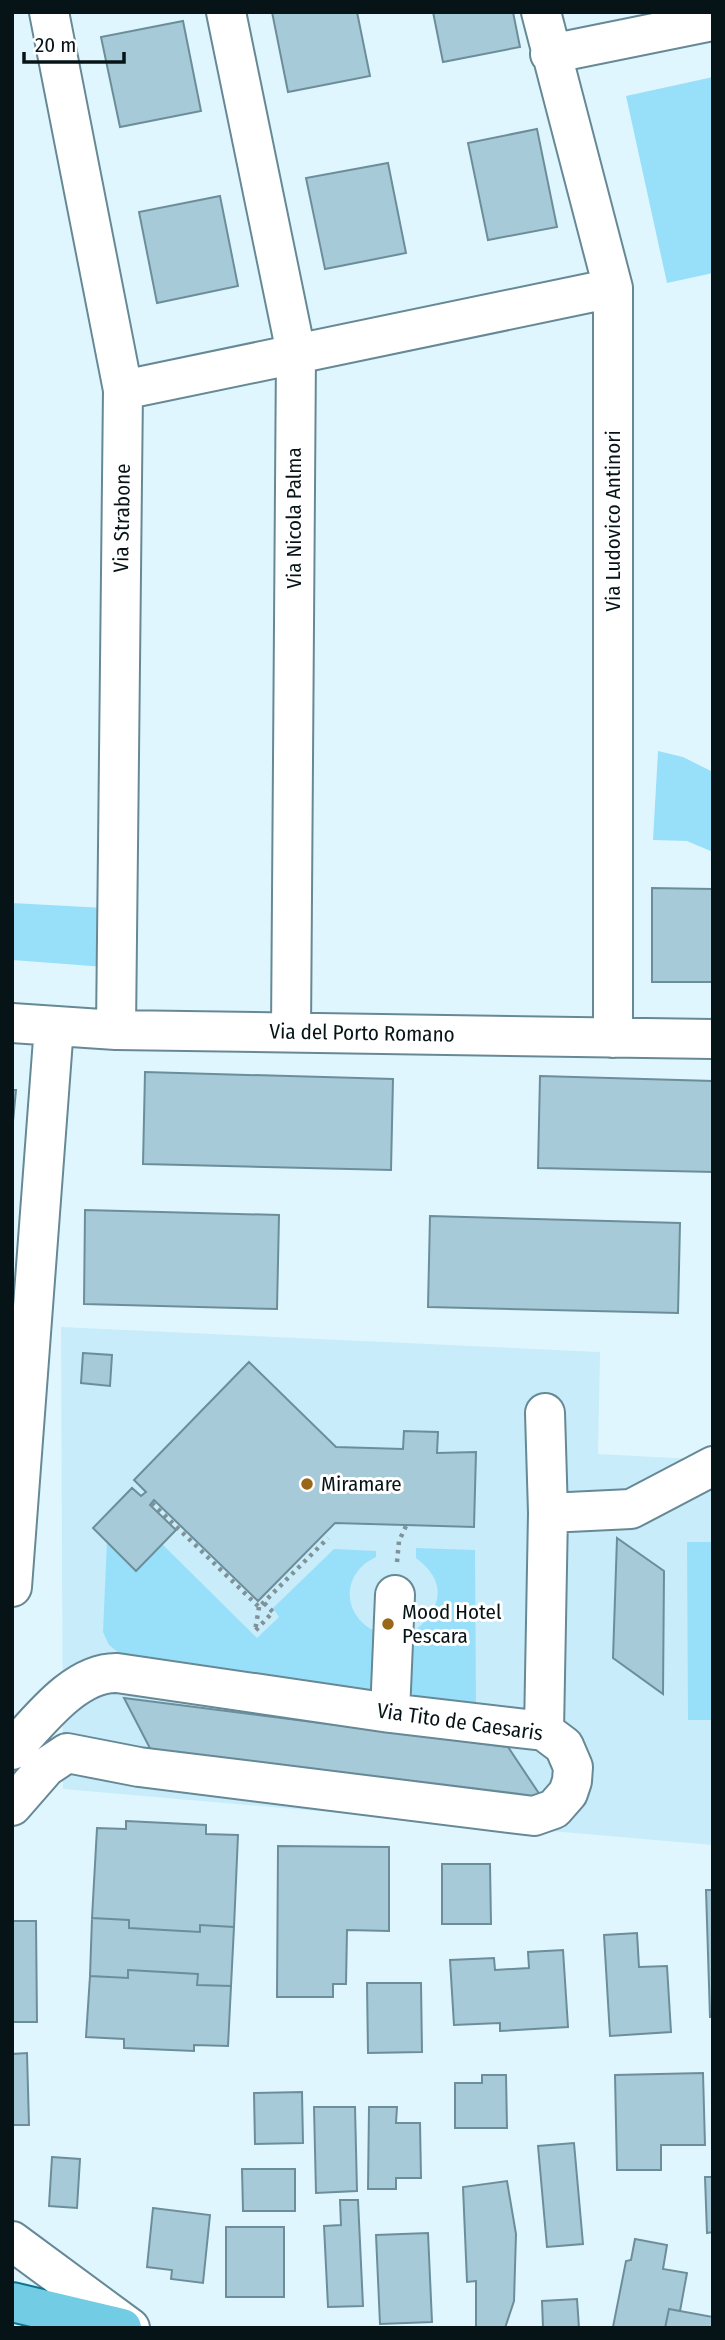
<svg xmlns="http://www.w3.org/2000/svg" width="725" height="2340" font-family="'Fira Sans Condensed',sans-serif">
  <rect width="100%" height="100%" fill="#e0f6fe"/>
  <!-- built -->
  <path fill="#c8ecfa" d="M61 1327 600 1352 598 1454 713 1460V1845L63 1789Z"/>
  <!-- green -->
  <path fill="#98e0fa" d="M713 77V273L667 283 626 96Z
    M658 751 683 757 713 772V852L687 841 653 840Z
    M12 903 105 908V967L12 960Z
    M107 1541 136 1570 162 1544 257 1638 279 1617 273 1608 334 1549 376 1551V1557C338 1575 343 1620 380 1633L377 1691 130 1662 109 1645 103 1632Z
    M687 1542H713V1720H688Z
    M416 1548 475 1550 476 1705 418 1699 407 1689 409 1635C440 1613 451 1584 416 1558Z"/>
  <!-- building -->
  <path fill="#a6cad8" stroke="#6c8e9b" stroke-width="2" d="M272 12H357L370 76 288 92Z
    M433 12H513L520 47 443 62Z
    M183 21 201 111 120 127 101 37Z
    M537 129 557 227 488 240 468 143Z
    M388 163 406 253 325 269 306 178Z
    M220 196 238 286 157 303 139 212Z
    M652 888 713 889V982H652Z
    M145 1072 393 1079 391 1170 143 1164Z
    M540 1076 713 1081V1172L538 1168Z
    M12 1090H16L12 1132Z
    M85 1210 279 1215 277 1309 84 1304Z
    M430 1216 680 1223 678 1313 428 1307Z
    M83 1353 112 1355 110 1386 81 1383Z
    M249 1362 336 1447 403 1449 404 1431 438 1432 437 1453 476 1452 474 1527 335 1523 258 1601 154 1500 150 1505 176 1530 136 1571 93 1528 132 1488 141 1496 146 1492 134 1480Z
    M617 1538 664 1571 663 1694 613 1658Z
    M124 1698 508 1747 546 1804 154 1756Z
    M126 1821 206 1825V1834L238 1835 234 1927 200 1925V1932L129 1928V1920L92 1918 97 1828 126 1829Z
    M278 1846 389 1847V1931L347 1930 346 1984H333V1997H277Z
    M442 1864H490L491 1924H442Z
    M706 1890H713V2017H710Z
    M92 1918 129 1920V1928L200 1932V1925L234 1927 231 1986 197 1985 198 1974 128 1970V1978L90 1976Z
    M12 1921H36L37 2022H12Z
    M637 1933 639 1967 667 1966 671 2032 610 2036 604 1935Z
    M563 1950 568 2027 500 2031V2023L454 2025 450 1960 494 1958 495 1970 529 1968 528 1952Z
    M128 1970 198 1974 197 1985 231 1986 228 2046 194 2045V2051L124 2048V2039L86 2037 90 1976 128 1978Z
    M367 1983H421L422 2052 368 2053Z
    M27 2053 29 2125H13L12 2170V2054Z
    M703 2073 705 2145H661V2170H617L615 2075Z
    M482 2075H506L507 2128H455V2083H482Z
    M302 2092 303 2143 255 2144 254 2093Z
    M314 2107H355L357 2191 316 2193Z
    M369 2107H397L396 2123H420L421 2178H396V2189H368Z
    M574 2143 583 2244 547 2247 538 2146Z
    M52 2157 80 2159 77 2208 49 2206Z
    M242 2169H295V2211H243Z
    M705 2177H713V2232L707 2233Z
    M507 2181 516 2234 514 2301 505 2328H476V2281L467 2282 463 2187Z
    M340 2200H358L363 2306 328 2307 324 2226 341 2225Z
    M153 2208 210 2215 203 2283 171 2279 172 2270 147 2267Z
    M226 2227H284V2297H226Z
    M428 2233 432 2322 380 2324 376 2235Z
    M635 2239 667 2245 663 2269 687 2273 680 2311 669 2309 665 2328 613 2327 626 2261 631 2260Z
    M577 2299 579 2328H543L542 2301Z
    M669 2309 713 2317V2328H665Z"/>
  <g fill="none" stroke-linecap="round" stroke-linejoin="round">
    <!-- minor casing -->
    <g stroke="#668995" stroke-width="42">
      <path id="minor" d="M49 12 123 390 116 1030
        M226 12 296 353 291 1032
        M541 12 613 288V1038
        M550 54 713 21
        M123 390 613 288
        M12 1023 116 1030 713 1039
        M548 1513 631 1509 713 1466
        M12 1587 54 1026
        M390 1713 395 1595
        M544 1731 548 1513 545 1413
        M12 1750C39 1721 75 1672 117 1673L390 1713 544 1731 564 1746 573 1767 572 1781 568 1793 554 1809 534 1816 139 1767 67 1753 46 1767 12 1806
        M12 2241 130 2328"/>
    </g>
    <!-- major casing -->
    <g stroke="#0e7691" stroke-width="42">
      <path id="major" d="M12 2302 122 2328"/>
    </g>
    <!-- path -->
    <path stroke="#809298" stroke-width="4.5" stroke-dasharray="3.5 5" stroke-linecap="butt" d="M152 1503 259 1607 328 1538
      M397 1562 399 1541 406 1526"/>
    <!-- minor -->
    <use href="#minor" stroke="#fff" stroke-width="38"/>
    <!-- major -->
    <use href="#major" stroke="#71cce4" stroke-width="38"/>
    <!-- path-bridge -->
    <path stroke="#809298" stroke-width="4.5" stroke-dasharray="3.5 5" stroke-linecap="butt" d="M259 1607 255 1631 273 1612 260 1599"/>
  </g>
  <!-- markers -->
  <g fill="#98671a" stroke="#fff" stroke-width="2.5">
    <circle cx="307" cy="1484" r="7"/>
    <circle cx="388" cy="1624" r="7"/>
  </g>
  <g text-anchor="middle" stroke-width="6" stroke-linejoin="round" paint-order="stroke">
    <!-- street labels -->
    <g font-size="21" fill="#061418" stroke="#fff">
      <text transform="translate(122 518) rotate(-89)" y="7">Via Strabone</text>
      <text transform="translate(294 518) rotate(-90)" y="7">Via Nicola Palma</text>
      <text transform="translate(613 521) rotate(-90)" y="7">Via Ludovico Antinori</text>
      <text transform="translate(362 1033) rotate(1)" y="7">Via del Porto Romano</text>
      <text transform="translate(460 1722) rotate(8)" y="7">Via Tito de Caesaris</text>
    </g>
    <!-- poi labels -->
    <g font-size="21" fill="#061418" stroke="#fff" text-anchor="start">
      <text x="321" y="1491">Miramare</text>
      <text x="402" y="1619">Mood Hotel<tspan x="402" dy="24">Pescara</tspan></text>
    </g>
  </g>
  <!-- border -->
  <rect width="725" height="2340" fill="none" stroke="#061418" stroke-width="28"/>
  <!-- scale -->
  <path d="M24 52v10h100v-10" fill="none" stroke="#061418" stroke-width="3.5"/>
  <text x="35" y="52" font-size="21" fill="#061418" stroke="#ffffff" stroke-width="5" paint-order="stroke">20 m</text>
</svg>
